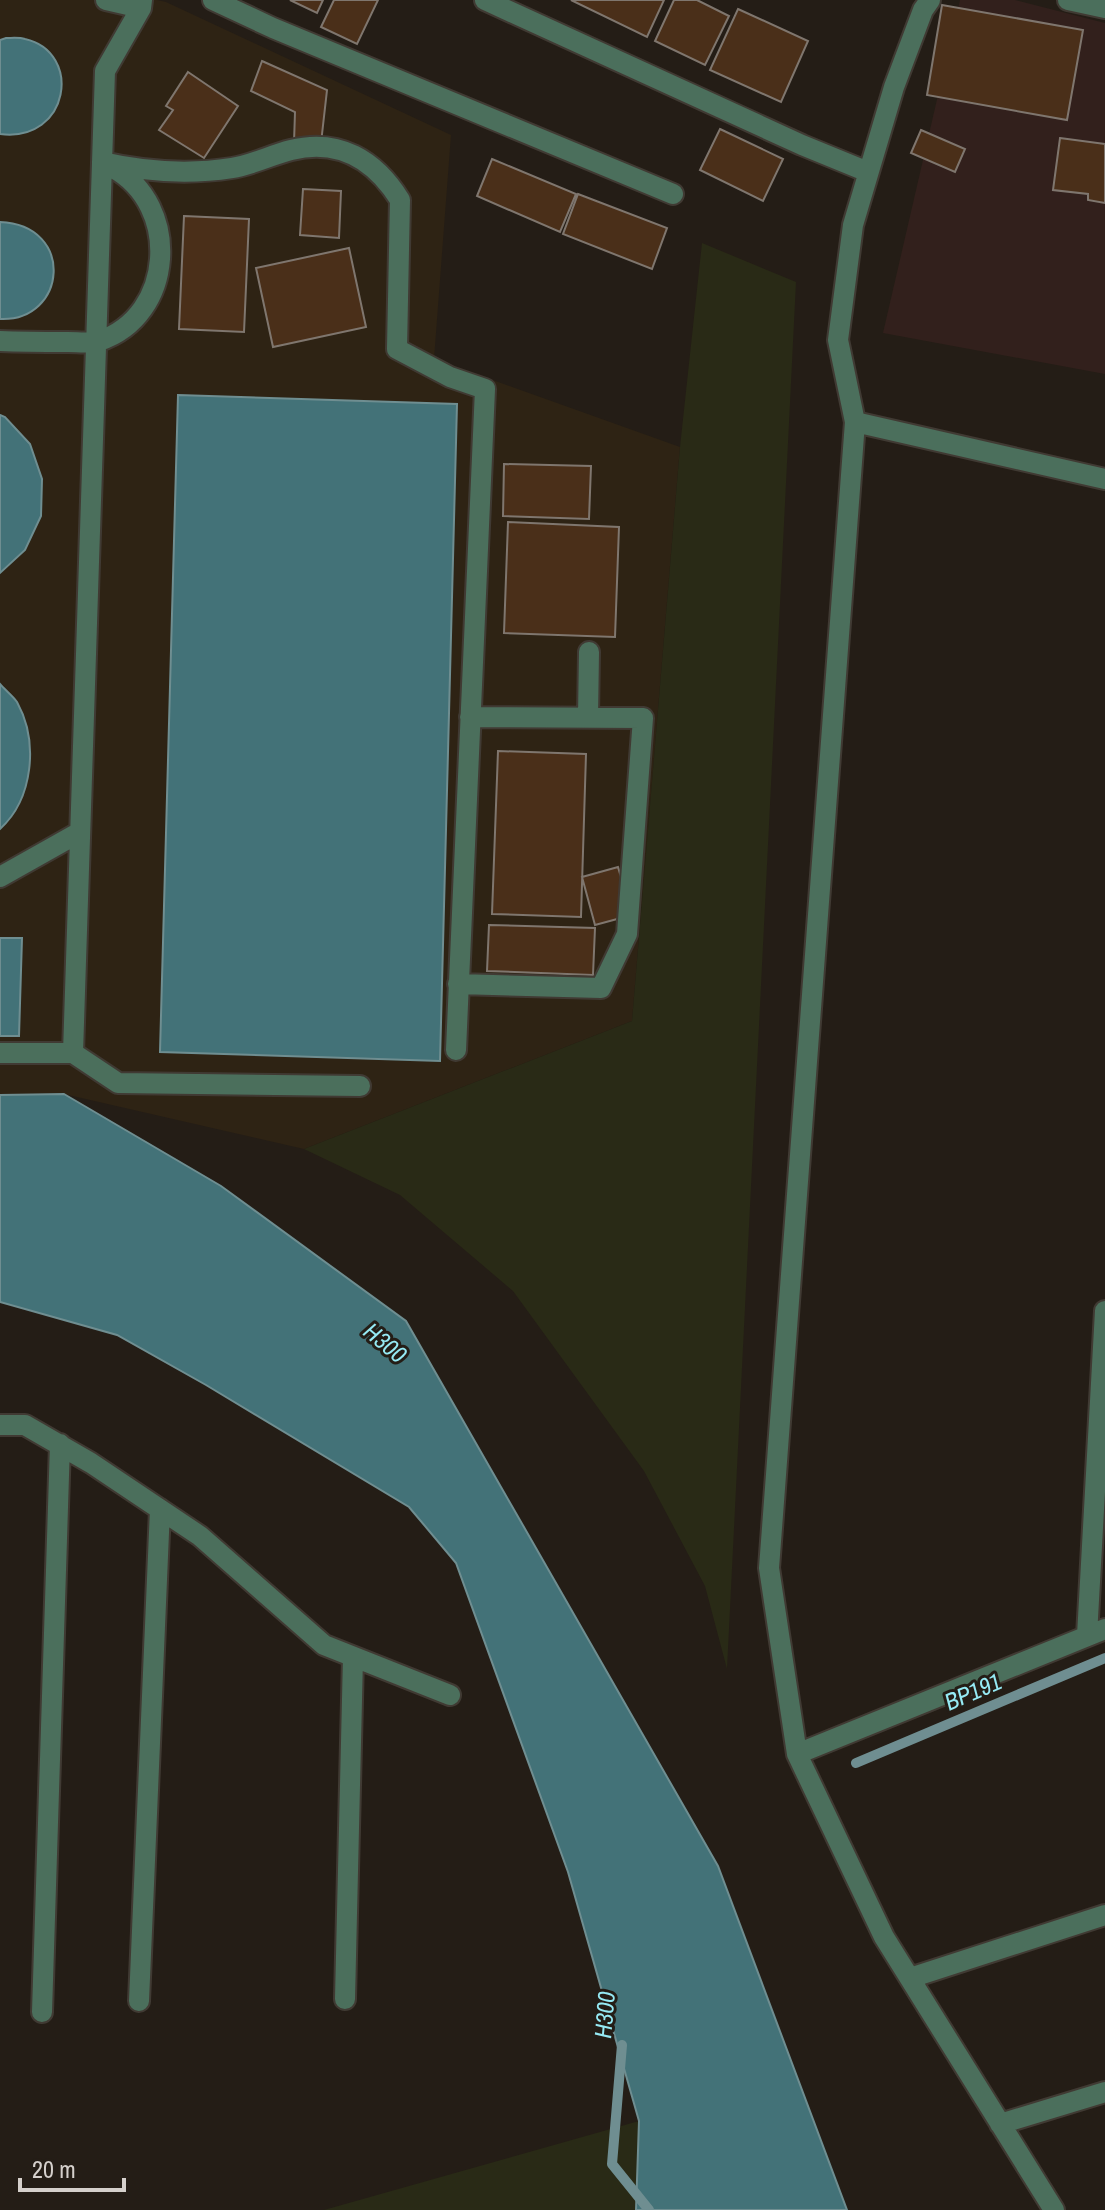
<svg xmlns="http://www.w3.org/2000/svg" width="1105" height="2210" font-family="'Archivo Narrow',sans-serif">
  <rect width="100%" height="100%" fill="#241d16"/>
  <!-- industrial -->
  <path fill="#2e2314" d="M0 0H157L166 2 451 135 434 359 680 447 632 1021 304 1149 64 1094 0 1095Z"/>
  <!-- education -->
  <path fill="#32201c" d="M960 0H1015L1105 23V374L883 333Z"/>
  <!-- green -->
  <path fill="#292a16" d="M702 243 796 282 727 1669 705 1586 644 1471 513 1291 400 1195 304 1149 632 1021 680 447Z
    M639 2121 636 2210H324Z"/>
  <!-- water -->
  <path fill="#437278" stroke="#6f8e91" stroke-width="2" d="M6 38C12 38 19 37 25 39 83 52 70 143 0 134V40Z
    M0 222C76 225 67 322 0 319Z
    M178 395 457 404 440 1061 160 1052Z
    M0 415 5 417 30 444 42 479 41 516 25 550 0 573Z
    M0 684C5 690 13 696 17 702 39 742 33 799 0 829Z
    M0 938H22L19 1036H0Z
    M64 1094 221 1186 406 1321 718 1866 847 2210H636L639 2121 568 1872 456 1563 409 1507 206 1385 117 1335 0 1302V1095Z"/>
  <g fill="none" stroke-linecap="round" stroke-linejoin="round">
    <!-- stream -->
    <path stroke="#6f8e91" stroke-width="10" d="M856 1763 1105 1658
      M622 2045 612 2164 649 2210"/>
  </g>
  <!-- building -->
  <path fill="#4a2f19" stroke="#7f766e" stroke-width="2" d="M290 0H323L317 13Z
    M334 0H378L357 44 321 27Z
    M571 0H664L647 37Z
    M674 0H697L729 16 705 65 655 41Z
    M942 5 1083 30 1067 120 927 95Z
    M738 9 808 41 781 102 710 70Z
    M262 61 327 90 321 143H294L295 112 251 91Z
    M188 72 238 106 204 158 159 130 173 110 166 106Z
    M720 129 783 159 763 201 700 170Z
    M921 130 965 149 955 172 911 153Z
    M1060 138 1105 144V203L1088 200V194L1053 190Z
    M492 159 576 194 560 232 477 196Z
    M303 189 341 191 339 238 300 235Z
    M578 194 667 228 652 269 563 234Z
    M184 216 249 219 244 332 179 329Z
    M349 248 366 327 273 347 256 268Z
    M504 464 591 466 589 519 503 516Z
    M508 522 619 527 615 637 504 633Z
    M498 751 586 754 581 917 492 914Z
    M618 867 632 915 595 925 582 877Z
    M489 925 595 928 593 975 487 971Z"/>
  <g fill="none" stroke-linecap="round" stroke-linejoin="round">
    <!-- minor casing -->
    <g stroke="#403a33" stroke-width="24">
      <path id="minor" d="M106 0 141 8
        M213 0 273 28 673 194
        M485 0 802 145 868 172
        M930 0 923 10 894 87 853 225 838 340 855 422 769 1568 797 1754 884 1937 1054 2210
        M1068 0 1105 8
        M102 162C146 172 187 175 232 168 252 165 271 155 291 150 339 138 375 160 400 200L397 349 450 377 485 389 456 1050
        M0 341C23 342 46 342 68 342 78 342 90 344 99 341 175 316 181 205 113 168
        M855 422 1105 479
        M588 717 589 652
        M0 877 80 832
        M458 984 601 988 627 934 643 718 470 717
        M0 1053H73L118 1083 360 1086
        M73 1053 105 71 141 8 142 0
        M0 1425H25L91 1463 200 1536 324 1645 450 1695
        M1087 1636 1105 1311
        M797 1754 1105 1629
        M910 1978 1105 1915
        M345 1999 353 1657
        M139 2001 160 1509
        M42 2012 60 1444
        M1000 2124 1105 2092"/>
    </g>
    <!-- minor -->
    <use href="#minor" stroke="#4b6f5c" stroke-width="20"/>
  </g>
  <g text-anchor="middle" stroke-width="6" stroke-linejoin="round" paint-order="stroke">
    <!-- water labels -->
    <g font-size="24" font-style="italic" fill="#96eaf4" stroke="#241d16">
      <text transform="translate(385 1343) rotate(40)" y="8">H300</text>
      <text transform="translate(973 1692) rotate(-23)" y="8">BP191</text>
      <text transform="translate(605 2015) rotate(-85)" y="8">H300</text>
    </g>
  </g>
  <!-- scale -->
  <path d="M20 2178v12h104v-12" fill="none" stroke="#d5d0cc" stroke-width="4"/>
  <text x="32" y="2178" font-size="24" fill="#d5d0cc" stroke="#241d16" stroke-width="6" paint-order="stroke">20 m</text>
</svg>
